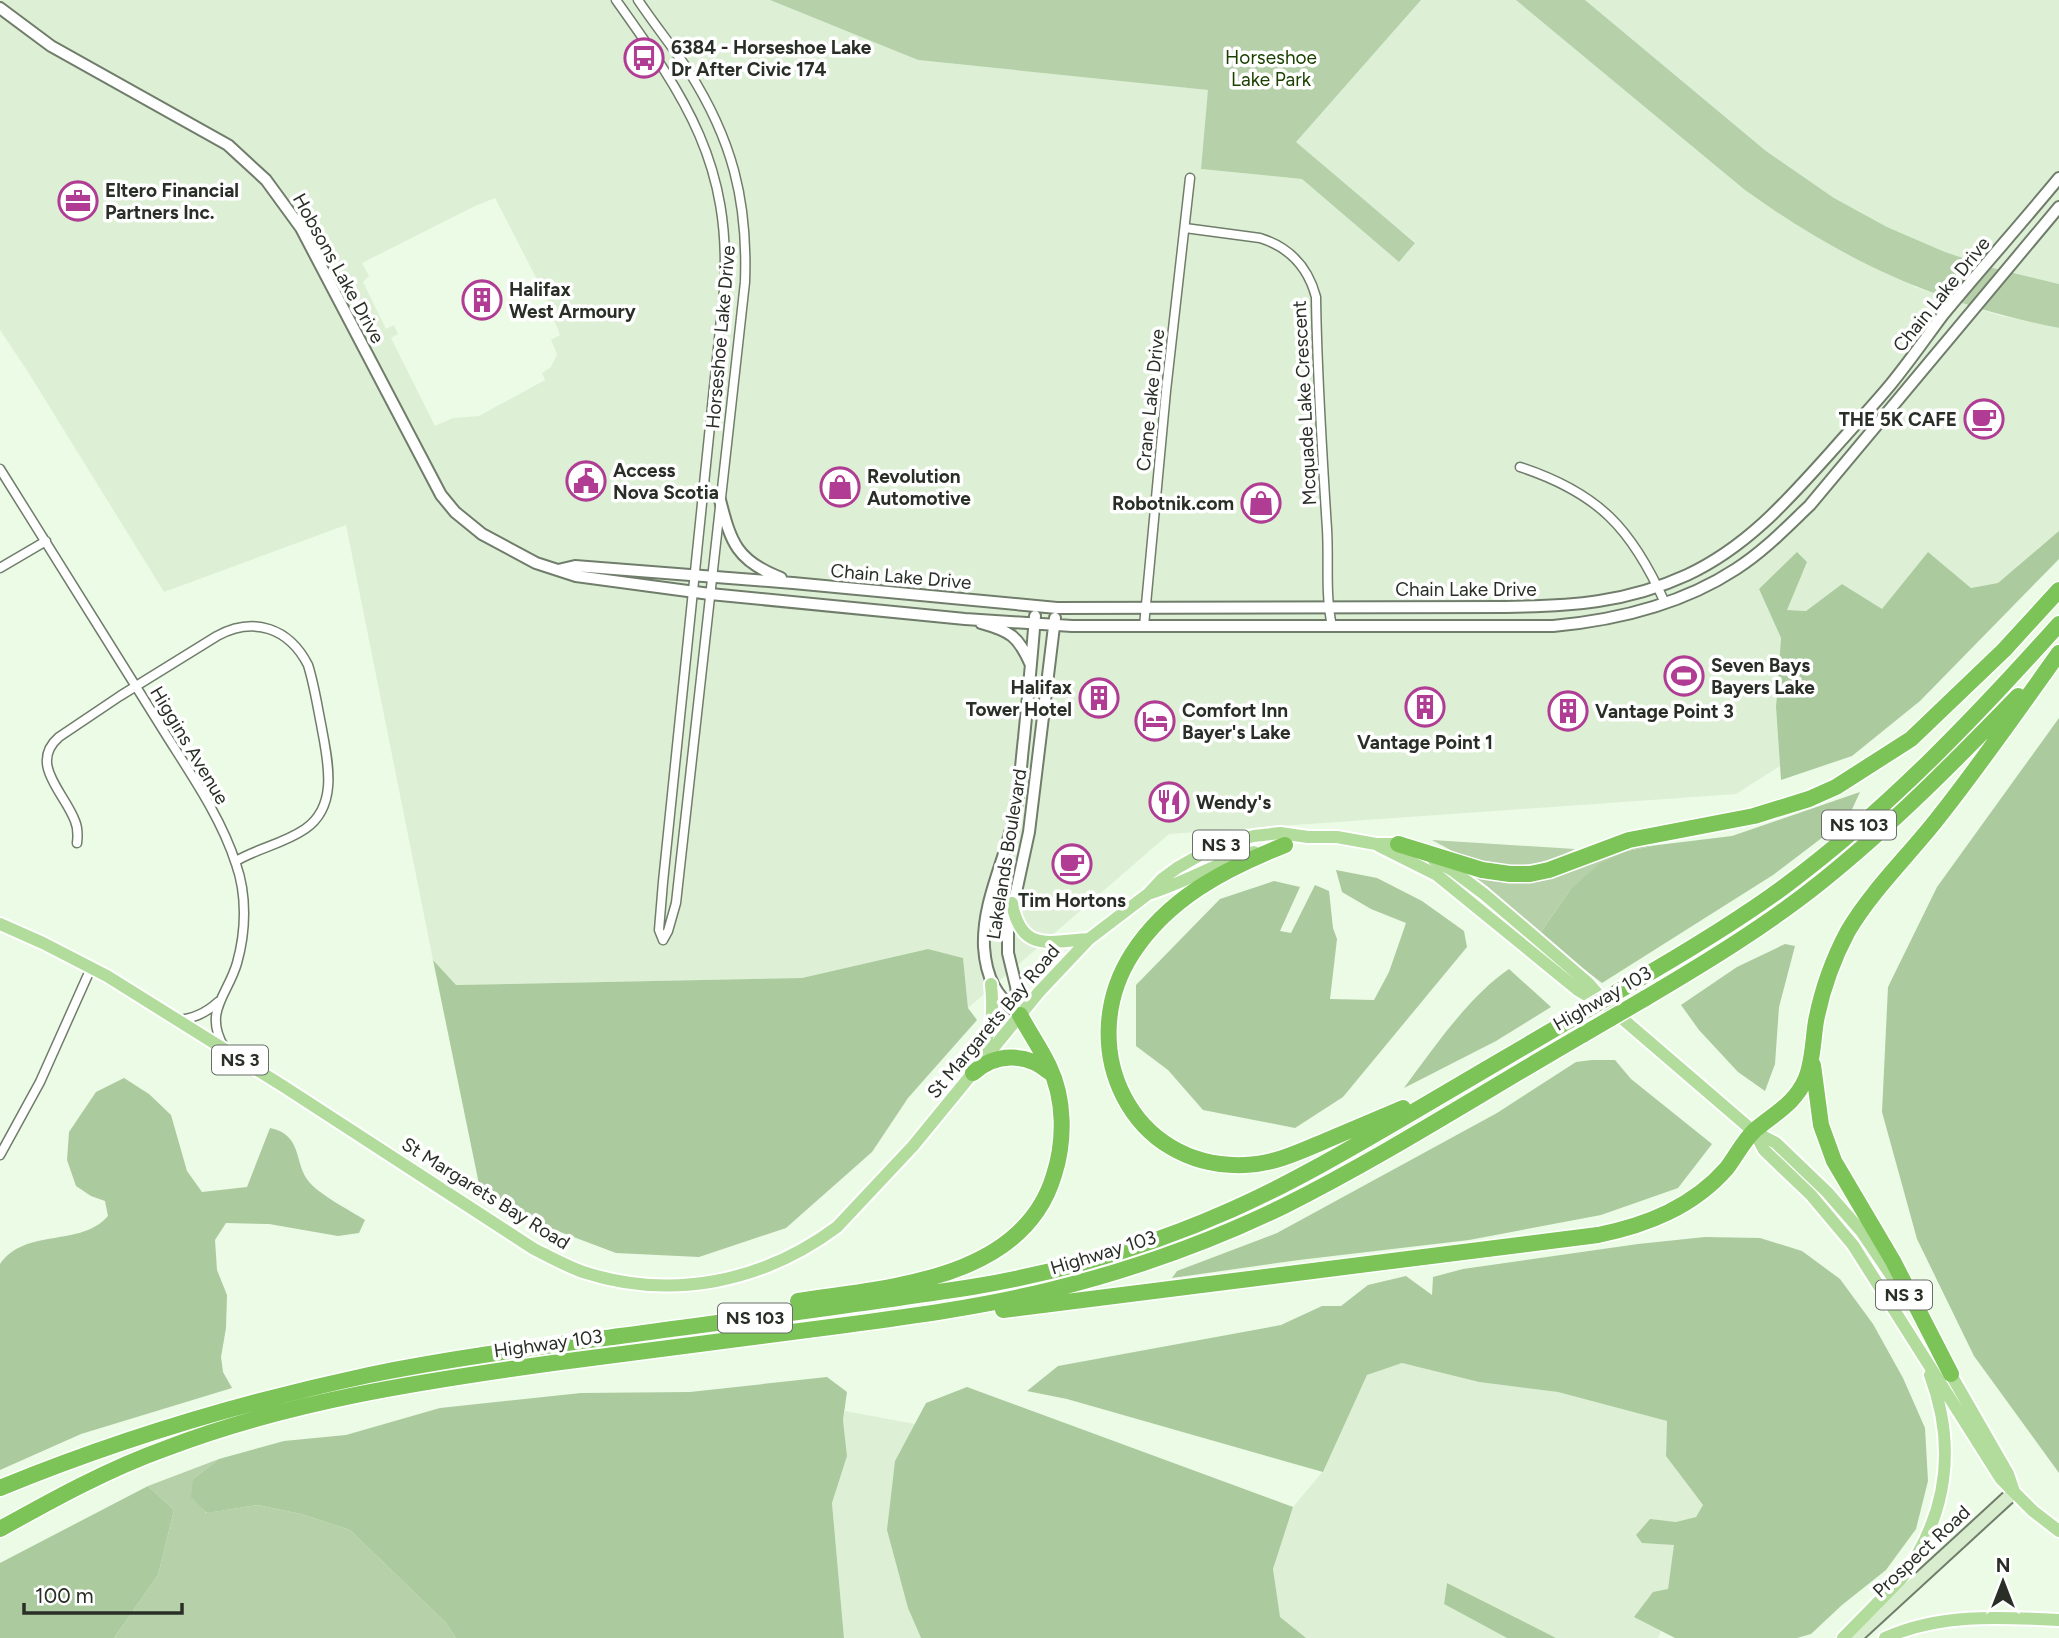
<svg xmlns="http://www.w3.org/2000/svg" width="2059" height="1638" font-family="Figtree,sans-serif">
  <rect width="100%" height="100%" fill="#ecfbe6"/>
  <!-- built -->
  <path fill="#ddf0d5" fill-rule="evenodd" d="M0 0H770L918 60 1209 90 1201 169 1302 179 1399 262 1415 242 1293 143 1415 0H1516L1915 287 1998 315 2059 328V531L1998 583 1971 588 1928 552 1882 610 1842 584 1806 611 1786 610 1807 563 1759 589 1781 638 1776 706 1780 766 1736 794 1169 834 968 1008 963 958 928 949 802 978 455 985 433 960 346 525 164 592 28 372 0 330ZM495 198 545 295 560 335 551 340 557 354 551 367 542 373 545 380 479 416 453 418 435 426 391 338 398 334 394 325 386 329 363 282 369 276 362 263 475 206Z
    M1585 0H2059V284L1993 268 1945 252 1887 227 1834 198 1766 151Z
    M1402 1363 1479 1382 1558 1392 1667 1421 1666 1456 1703 1505 1696 1517 1676 1522 1650 1520 1643 1543 1675 1544 1668 1589 1635 1617 1661 1631 1658 1638H1556L1447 1583 1444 1604 1507 1638H1305L1278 1616 1273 1569 1293 1507 1324 1470 1367 1375Z
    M845 1411 915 1424 895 1461 908 1608 921 1638H844L832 1503 847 1456 843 1420Z"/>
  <!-- green -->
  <path fill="#b6d0aa" d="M770 0H1421L1296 142 1415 243 1399 262 1302 179 1201 169 1208 90 918 60Z
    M1516 0H1585L1766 151 1834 198 1887 227 1945 252 1993 268 2059 284V328C1938 304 1845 262 1745 190Z
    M1432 840 1575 849C1541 866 1504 872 1467 858 1455 853 1444 846 1432 840Z
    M1658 845 1627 851 1570 890 1539 935 1470 874 1531 881 1569 872 1617 849Z
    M219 1459 193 1479 206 1513 257 1505 301 1514 350 1530 446 1623 456 1638H114L158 1575 174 1510 148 1486Z"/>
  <!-- forest -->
  <path fill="#abca9e" d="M2059 531V559L1920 701 1852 756 1781 780 1776 707 1781 638 1759 589 1797 552 1807 562 1787 610 1806 611 1842 584 1882 609 1928 552 1971 588 1998 583Z
    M2059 718V1473L1974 1356 1917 1239 1882 1112 1888 987 1937 887Z
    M1860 792 1848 818 1773 875 1602 983 1539 935 1570 890 1599 864 1627 851 1658 845 1732 836Z
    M1336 870 1377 878 1422 901 1464 931 1467 947 1343 1097 1295 1128 1203 1110 1168 1070 1136 1046V985L1220 899 1274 881 1300 887 1280 931 1291 933 1315 885 1329 891 1333 928 1337 939 1330 999 1374 1000 1389 972 1406 923 1371 909 1342 892Z
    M1785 944 1795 946 1779 1007 1775 1064 1765 1091 1738 1072 1699 1030 1681 1005 1737 967Z
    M928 949 963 958 968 1008 977 1020 908 1098 872 1152 786 1228 699 1257 616 1253 547 1227 480 1189 433 960 456 985 802 978Z
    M1509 969 1551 1007 1496 1041 1404 1088C1432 1050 1470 995 1509 969Z
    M1592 1060H1615L1631 1079 1712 1144 1678 1188 1601 1215 1469 1240 1299 1260 1172 1278 1177 1271 1277 1233 1497 1113 1576 1062Z
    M124 1078 149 1094 171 1115 187 1171 202 1192 247 1187 270 1128C304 1135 293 1164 310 1183 322 1196 349 1210 365 1220L359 1233 338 1236 269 1224 226 1223 215 1240 217 1270 227 1295 226 1328 221 1357 223 1372 232 1388 81 1434 0 1470V1264C26 1227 80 1248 108 1216L105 1201 91 1196 76 1186 67 1160 69 1132 96 1092Z
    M1705 1237 1760 1238 1802 1251 1840 1279 1873 1324 1903 1378 1925 1428 1928 1481 1916 1529 1886 1570 1842 1605 1811 1634 1797 1638H1675L1634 1617 1653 1592 1668 1589 1674 1545 1642 1543 1636 1535 1650 1519 1676 1522 1696 1517 1703 1505 1666 1456 1667 1421 1558 1392 1479 1382 1402 1363 1367 1375 1323 1472 1067 1399 1027 1391 1058 1366 1281 1325 1322 1306H1341L1368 1285 1406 1276 1432 1295 1433 1277 1463 1269 1638 1244Z
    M827 1377 847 1392 843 1420 847 1456 832 1503 844 1638H456L446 1623 350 1530 301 1514 257 1505 207 1513 191 1497 193 1479 219 1459 284 1441 346 1435 440 1408 581 1393 690 1392Z
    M967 1387 1293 1507 1273 1569 1280 1617 1306 1638H921L908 1608 887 1530 895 1461 926 1403Z
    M148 1486 174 1510 158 1575 114 1638H0V1563Z
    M1447 1583 1556 1638H1507L1444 1604Z"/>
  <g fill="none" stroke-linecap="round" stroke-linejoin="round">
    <!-- minor casing -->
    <g stroke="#707d6b" stroke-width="11">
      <path id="minor" d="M616 0C686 98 732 165 724 290L663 882 659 930 663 940
        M638 0C654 24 672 46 688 70 732 139 748 200 745 282L676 903 668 931 663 940
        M1185 228 1260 238C1289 247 1308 267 1316 297 1317 375 1322 452 1327 529 1329 562 1325 594 1332 626
        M1520 467C1599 493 1632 529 1665 603
        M0 469C53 554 107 639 160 725 187 769 220 814 236 864 247 895 246 931 237 963 228 995 203 1011 224 1047
        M0 568 46 541
        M1144 626 1166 391 1190 178
        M77 843C78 835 78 828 75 821 65 793 28 764 59 737L120 696 217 636C254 616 289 628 308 665 314 684 317 704 321 724 327 758 340 805 305 829 283 844 258 848 236 861
        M177 1020C194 1019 206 1013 218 1002
        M0 1155 40 1082 91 968"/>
    </g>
    <!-- tertiary casing -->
    <g stroke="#707d6b" stroke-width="14">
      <path id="tertiary" d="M0 8 51 46 228 145 266 180 301 228 441 495 455 512 482 534 536 563 576 576 710 594 965 619 1072 626H1553C1618 620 1681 605 1736 569 1764 551 1786 528 1810 505L2059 207
        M720 500C731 543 737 561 781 578
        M558 570 575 566 793 583 1057 608 1506 607C1571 606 1626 603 1687 575 1747 547 1788 500 1831 452 1851 429 1872 407 1891 384 1909 362 1925 339 1942 316 1980 270 2020 225 2059 178
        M981 623C1010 631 1018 636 1030 663
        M1020 1015C996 996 986 978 984 947 982 900 1007 858 1015 812 1020 788 1021 763 1024 738 1028 697 1032 656 1035 616
        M1020 1015 1016 986 1008 953V929L1029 832 1055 618"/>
    </g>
    <!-- secondary casing -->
    <g stroke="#707d6b" stroke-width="16">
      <path id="secondary" d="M1855 1638 2014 1492"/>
    </g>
    <!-- primary casing -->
    <g stroke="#fff" stroke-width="16">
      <path id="primary" d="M1379 846 1437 875 1578 990 1600 1003
        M1434 860 1452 870 1484 894 1537 939 1588 983 1610 1008 1753 1131 1776 1143 1827 1192 1861 1231 1899 1287
        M1151 893C1186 882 1218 862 1254 852
        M1012 903C1021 954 1051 941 1089 939
        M0 924 43 943 107 976 283 1086 534 1249C550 1257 566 1266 583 1272 672 1301 763 1282 837 1227L913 1146 1039 992 1089 939 1148 894 1162 879 1177 868 1207 851 1230 842 1254 836 1280 833 1308 837H1337L1376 844H1398L1405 846
        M979 1058C992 1029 994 1016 991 984
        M1754 1131 1764 1150 1811 1195 1853 1245 2001 1479 2033 1511 2059 1531
        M1946 1366 2008 1474 2014 1492
        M1843 1638 1902 1578C1947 1516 1957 1447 1930 1375
        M1885 1638C1939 1613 2001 1617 2059 1620"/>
    </g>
    <!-- motorway casing -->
    <g stroke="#fff" stroke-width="19">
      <path id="motorway" d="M1398 844 1482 870 1510 874H1530L1549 870 1629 840 1754 816 1809 799 1836 787 1911 739 2004 650 2059 590
        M1285 845C1225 869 1168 898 1132 954 1073 1047 1131 1170 1245 1165 1274 1164 1299 1152 1325 1141 1351 1130 1377 1119 1403 1108
        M1627 986C1681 955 1735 923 1785 886 1886 811 1975 718 2059 624
        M1644 999C1705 963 1766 926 1821 882 1892 825 1955 761 2018 696
        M1813 1065 1821 1125 1834 1161 1893 1261 1951 1374
        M973 1073C995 1053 1026 1052 1049 1072
        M798 1301C889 1287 1023 1280 1054 1175 1065 1141 1065 1099 1049 1066 1041 1049 1029 1032 1020 1015
        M1003 1310 1598 1235C1647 1225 1693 1207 1727 1168 1736 1156 1744 1140 1755 1130 1775 1113 1795 1104 1806 1078 1813 1061 1813 1039 1816 1021 1822 990 1833 959 1848 931 1871 892 1905 859 1934 823 1978 768 2018 710 2059 653
        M0 1488C119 1439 243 1402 369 1375 452 1358 537 1347 620 1336 738 1320 855 1305 972 1287 1061 1272 1148 1247 1231 1210 1292 1183 1350 1149 1408 1115 1461 1084 1515 1052 1568 1021
        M0 1529C54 1499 108 1469 167 1448 290 1401 423 1381 553 1363 651 1350 749 1338 846 1325 913 1316 980 1307 1046 1291 1128 1271 1208 1243 1284 1206 1386 1155 1485 1091 1584 1034"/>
    </g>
    <!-- minor -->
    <use href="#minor" stroke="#fff" stroke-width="8"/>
    <!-- tertiary -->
    <use href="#tertiary" stroke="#fff" stroke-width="10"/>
    <!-- secondary -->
    <use href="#secondary" stroke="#d8edcd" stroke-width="12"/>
    <!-- primary -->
    <use href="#primary" stroke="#b1dc9b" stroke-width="12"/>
    <!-- motorway -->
    <use href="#motorway" stroke="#7dc458" stroke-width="16"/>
    <!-- motorway-bridge casing -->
    <g stroke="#fff" stroke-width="19" stroke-linecap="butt">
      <path id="motorway-bridge" d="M1568 1021 1627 986
        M1584 1034 1644 999"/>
    </g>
    <!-- motorway-bridge -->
    <use href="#motorway-bridge" stroke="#7dc458" stroke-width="16"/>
  </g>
  <!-- icons -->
  <defs>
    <g id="bus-ring" transform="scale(2.0125)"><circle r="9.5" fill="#fff" stroke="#b03c94" stroke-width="1.5"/><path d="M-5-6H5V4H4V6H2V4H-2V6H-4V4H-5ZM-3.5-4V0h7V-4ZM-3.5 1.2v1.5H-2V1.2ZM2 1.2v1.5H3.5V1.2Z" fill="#b03c94"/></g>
    <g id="office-ring" transform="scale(2.0125)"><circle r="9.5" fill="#fff" stroke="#b03c94" stroke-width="1.5"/><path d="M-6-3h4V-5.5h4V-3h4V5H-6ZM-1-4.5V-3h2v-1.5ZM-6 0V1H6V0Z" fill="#b03c94"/></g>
    <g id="building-ring" transform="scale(2.0125)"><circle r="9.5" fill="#fff" stroke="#b03c94" stroke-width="1.5"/><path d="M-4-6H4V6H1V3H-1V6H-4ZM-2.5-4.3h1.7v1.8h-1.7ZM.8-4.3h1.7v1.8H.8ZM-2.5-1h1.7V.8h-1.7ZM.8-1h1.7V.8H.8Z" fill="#b03c94"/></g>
    <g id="cafe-ring" transform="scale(2.0125)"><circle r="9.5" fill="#fff" stroke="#b03c94" stroke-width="1.5"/><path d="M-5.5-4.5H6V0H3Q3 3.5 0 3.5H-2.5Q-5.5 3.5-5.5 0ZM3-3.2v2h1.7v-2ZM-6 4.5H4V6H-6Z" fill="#b03c94"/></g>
    <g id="civic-ring" transform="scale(2.0125)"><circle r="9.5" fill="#fff" stroke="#b03c94" stroke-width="1.5"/><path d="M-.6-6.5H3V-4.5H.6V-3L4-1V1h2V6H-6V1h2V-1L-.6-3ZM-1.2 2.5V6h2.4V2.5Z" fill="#b03c94"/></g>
    <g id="shop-ring" transform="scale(2.0125)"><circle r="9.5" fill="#fff" stroke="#b03c94" stroke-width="1.5"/><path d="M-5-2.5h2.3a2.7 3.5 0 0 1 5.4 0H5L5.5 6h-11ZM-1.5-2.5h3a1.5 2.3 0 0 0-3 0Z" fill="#b03c94"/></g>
    <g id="stadium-ring" transform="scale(2.0125)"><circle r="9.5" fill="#fff" stroke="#b03c94" stroke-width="1.5"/><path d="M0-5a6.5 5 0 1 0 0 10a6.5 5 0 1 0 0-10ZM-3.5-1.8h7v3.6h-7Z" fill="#b03c94"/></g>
    <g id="hotel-ring" transform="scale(2.0125)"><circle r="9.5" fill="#fff" stroke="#b03c94" stroke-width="1.5"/><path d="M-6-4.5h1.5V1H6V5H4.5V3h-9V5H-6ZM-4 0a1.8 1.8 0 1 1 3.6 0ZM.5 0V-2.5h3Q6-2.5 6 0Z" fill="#b03c94"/></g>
    <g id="restaurant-ring" transform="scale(2.0125)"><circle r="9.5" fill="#fff" stroke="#b03c94" stroke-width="1.5"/><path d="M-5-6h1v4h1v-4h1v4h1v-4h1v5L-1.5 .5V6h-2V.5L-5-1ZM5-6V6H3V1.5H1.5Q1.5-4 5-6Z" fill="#b03c94"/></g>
  </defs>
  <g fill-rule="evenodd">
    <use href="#bus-ring" x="644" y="58"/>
    <use href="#office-ring" x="78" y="201"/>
    <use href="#building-ring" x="482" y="300"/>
    <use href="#cafe-ring" x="1984" y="419"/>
    <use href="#civic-ring" x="586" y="481"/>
    <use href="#shop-ring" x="840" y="487"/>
    <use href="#shop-ring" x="1261" y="503"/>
    <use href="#stadium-ring" x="1684" y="676"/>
    <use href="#building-ring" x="1099" y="698"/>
    <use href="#building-ring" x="1425" y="707"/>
    <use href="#building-ring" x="1568" y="711"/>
    <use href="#hotel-ring" x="1155" y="721"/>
    <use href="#restaurant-ring" x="1169" y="802"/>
    <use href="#cafe-ring" x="1072" y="864"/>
  </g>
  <g text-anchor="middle" stroke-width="7" stroke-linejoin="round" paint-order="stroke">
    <!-- shield labels -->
    <g fill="#fff" stroke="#696d68" stroke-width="2">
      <rect x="1822" y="810.5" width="74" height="29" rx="5"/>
      <rect x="1193" y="830.5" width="56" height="29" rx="5"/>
      <rect x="212" y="1045.5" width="56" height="29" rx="5"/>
      <rect x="1876" y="1280.5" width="56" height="29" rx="5"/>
      <rect x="718" y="1303.5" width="74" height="29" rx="5"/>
    </g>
    <g font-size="18" font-weight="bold" fill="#292f27">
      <text x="1859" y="831">NS 103</text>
      <text x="1221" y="851">NS 3</text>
      <text x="240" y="1066">NS 3</text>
      <text x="1904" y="1301">NS 3</text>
      <text x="755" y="1324">NS 103</text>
    </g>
    <!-- poi labels -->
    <g font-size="19" font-weight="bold" fill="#292f27" stroke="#fff" text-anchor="start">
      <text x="671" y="54">6384 - Horseshoe Lake<tspan x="671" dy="22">Dr After Civic 174</tspan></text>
      <text x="105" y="197">Eltero Financial<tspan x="105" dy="22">Partners Inc.</tspan></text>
      <text x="509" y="296">Halifax<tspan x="509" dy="22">West Armoury</tspan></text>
      <text x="1957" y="426" text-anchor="end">THE 5K CAFE</text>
      <text x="613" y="477">Access<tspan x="613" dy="22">Nova Scotia</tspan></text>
      <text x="867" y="483">Revolution<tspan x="867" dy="22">Automotive</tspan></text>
      <text x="1234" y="510" text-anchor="end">Robotnik.com</text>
      <text x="1711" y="672">Seven Bays<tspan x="1711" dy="22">Bayers Lake</tspan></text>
      <text x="1072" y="694" text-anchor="end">Halifax<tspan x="1072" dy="22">Tower Hotel</tspan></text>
      <text x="1182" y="717">Comfort Inn<tspan x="1182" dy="22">Bayer's Lake</tspan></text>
      <text x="1595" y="718">Vantage Point 3</text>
      <text x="1425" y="749" text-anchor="middle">Vantage Point 1</text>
      <text x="1196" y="809">Wendy's</text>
      <text x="1072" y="907" text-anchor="middle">Tim Hortons</text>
    </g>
    <!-- park labels -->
    <g font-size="19" fill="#1b4101" stroke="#fff">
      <text x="1271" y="64">Horseshoe<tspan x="1271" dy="22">Lake Park</tspan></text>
    </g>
    <!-- street labels -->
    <g font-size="19" fill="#292f27" stroke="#fff">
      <text transform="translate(339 268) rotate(61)" y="7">Hobsons Lake Drive</text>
      <text transform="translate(1941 294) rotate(-51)" y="7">Chain Lake Drive</text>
      <text transform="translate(720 337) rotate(-85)" y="7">Horseshoe Lake Drive</text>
      <text transform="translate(1150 400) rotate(-84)" y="7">Crane Lake Drive</text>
      <text transform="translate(1304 403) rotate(-93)" y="7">Mcquade Lake Crescent</text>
      <text transform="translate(901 576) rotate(5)" y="7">Chain Lake Drive</text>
      <text x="1466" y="596">Chain Lake Drive</text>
      <text transform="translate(190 745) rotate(59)" y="7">Higgins Avenue</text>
      <text transform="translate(1006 854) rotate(-81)" y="7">Lakelands Boulevard</text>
      <text transform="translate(1602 998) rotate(-30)" y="7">Highway 103</text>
      <text transform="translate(993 1021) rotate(-50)" y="7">St Margarets Bay Road</text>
      <text transform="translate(486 1193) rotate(32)" y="7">St Margarets Bay Road</text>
      <text transform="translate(1103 1252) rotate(-17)" y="7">Highway 103</text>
      <text transform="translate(548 1343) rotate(-8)" y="7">Highway 103</text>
      <text transform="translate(1921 1551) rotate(-43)" y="7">Prospect Road</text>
    </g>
  </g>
  <!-- north arrow -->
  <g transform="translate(2003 1582)" stroke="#ffffff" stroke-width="5" paint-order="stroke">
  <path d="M0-5L12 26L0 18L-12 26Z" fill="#292f27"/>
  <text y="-10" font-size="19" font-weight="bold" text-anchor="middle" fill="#292f27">N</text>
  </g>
  <!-- scale -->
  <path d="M24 1603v10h158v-10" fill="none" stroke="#292f27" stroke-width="3.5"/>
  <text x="35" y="1603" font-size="21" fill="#292f27" stroke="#ffffff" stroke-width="5" paint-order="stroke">100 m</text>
</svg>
